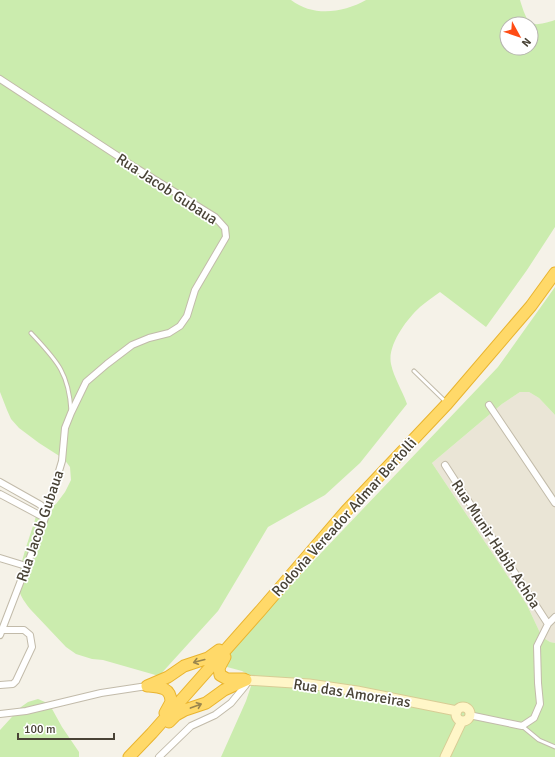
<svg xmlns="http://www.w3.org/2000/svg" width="555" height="757" font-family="Signika,sans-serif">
  <rect width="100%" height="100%" fill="#f5f2e8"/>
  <!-- residential -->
  <path fill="#eae5d6" d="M520 392H529L539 398 555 415V643L550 642 542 637 527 605 432 463 502 404Z"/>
  <!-- green -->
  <path fill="#cbecae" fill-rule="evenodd" d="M0 0H291C313 17 343 13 366 0H520C528 26 530 28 555 20V227L527 270 486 327 440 292C433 297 426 302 420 307 407 319 387 345 391 364 394 378 402 390 407 404L360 463 325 495 268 527 218 611 159 676 103 660 92 659 76 654 66 647 31 610C26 604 20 596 19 589 16 570 31 535 36 516L56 504 65 492 71 480 70 467 64 459 39 443 19 428 11 419 7 410 0 392ZM507 24H531V48H507Z
    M555 287V415L539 398 529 392H520L502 404 432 463 527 605 542 637 550 642 555 643V757H221L246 701 252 683 251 676 242 671 227 667 222 660 282 594 498 367Z
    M38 699 45 702 51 707 62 727 79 752V757H0V730L21 707 28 702Z"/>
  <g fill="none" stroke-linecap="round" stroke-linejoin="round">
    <!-- lane casing -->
    <g stroke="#c2bbaa" stroke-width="5">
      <path id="lane" d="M31 333C56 360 69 372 71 411
        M414 371 446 402
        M522 726 539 740 555 747"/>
    </g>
    <!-- street casing -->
    <g stroke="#c2bbaa" stroke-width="8">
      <path id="street" d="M0 79 136 168 215 217 225 228 226 237 195 290 187 316 180 326 169 333 149 338 132 345 107 364 86 382 71 413 65 428 62 461 45 518 0 635
        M489 405 555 503
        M445 465 548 624
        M0 482 39 504 47 510
        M0 494 45 518
        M0 558 26 566
        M0 630H24L30 635 32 647 16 681 13 684 0 685
        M0 714 26 711 101 693 147 686
        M469 715 522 726 534 718 540 704 538 683 537 646 548 624 555 617
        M159 757 191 726 215 715 231 703 245 686 249 680"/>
    </g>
    <!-- secondary casing -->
    <g stroke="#d8cc95" stroke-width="11">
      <path id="secondary" d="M246 680 309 684 357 691 457 711
        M456 714a7 7 0 1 1 14 0a7 7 0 1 1-14 0Z
        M445 757 462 721"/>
    </g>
    <!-- highway casing -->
    <g stroke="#e9b42f" stroke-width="13">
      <path id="highway" d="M225 657 219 668 220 675 227 679H244
        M147 686 168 677 184 666 208 658 219 650
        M149 686C161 687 171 688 171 702L165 713
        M169 722 176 715 185 710 206 703 224 690 246 680
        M129 757 152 733 261 610 346 511 447 404 531 306 555 273"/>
    </g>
    <!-- lane -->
    <use href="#lane" stroke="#fff" stroke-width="3"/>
    <!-- street -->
    <use href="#street" stroke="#fff" stroke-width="6"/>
    <!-- secondary -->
    <use href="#secondary" stroke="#fff6c8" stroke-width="9"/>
    <!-- highway -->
    <use href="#highway" stroke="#ffd969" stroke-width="11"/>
  </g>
  <!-- one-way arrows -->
  <defs><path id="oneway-shaft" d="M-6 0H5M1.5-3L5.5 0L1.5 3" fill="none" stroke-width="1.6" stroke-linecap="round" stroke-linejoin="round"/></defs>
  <g stroke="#9b864d">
    <use href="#oneway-shaft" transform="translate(199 661) rotate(165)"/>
    <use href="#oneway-shaft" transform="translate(196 706) rotate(-20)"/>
  </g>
  <g text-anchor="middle" stroke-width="3.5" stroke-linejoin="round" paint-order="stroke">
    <!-- street labels -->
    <g font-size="15" fill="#494336" stroke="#fff">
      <text transform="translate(167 189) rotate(33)" y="5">Rua Jacob Gubaua</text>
      <text transform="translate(344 517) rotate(-48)" y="5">Rodovia Vereador Admar Bertolli</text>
      <text transform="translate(40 526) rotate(-71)" y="5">Rua Jacob Gubaua</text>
      <text transform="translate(496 544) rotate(57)" y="5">Rua Munir Habib Achôa</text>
      <text transform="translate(352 693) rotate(9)" y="5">Rua das Amoreiras</text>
    </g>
  </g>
  <!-- north arrow -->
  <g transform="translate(519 36) rotate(130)"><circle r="19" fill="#ffffff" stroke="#b6b4af"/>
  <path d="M0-3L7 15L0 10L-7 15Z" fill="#ff4c15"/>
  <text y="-6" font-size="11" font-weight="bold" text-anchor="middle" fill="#494336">N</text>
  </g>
  <!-- scale -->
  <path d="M18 733v6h96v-6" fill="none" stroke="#494336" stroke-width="2"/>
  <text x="24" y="733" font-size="12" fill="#494336" stroke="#ffffff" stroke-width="3" paint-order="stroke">100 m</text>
</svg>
